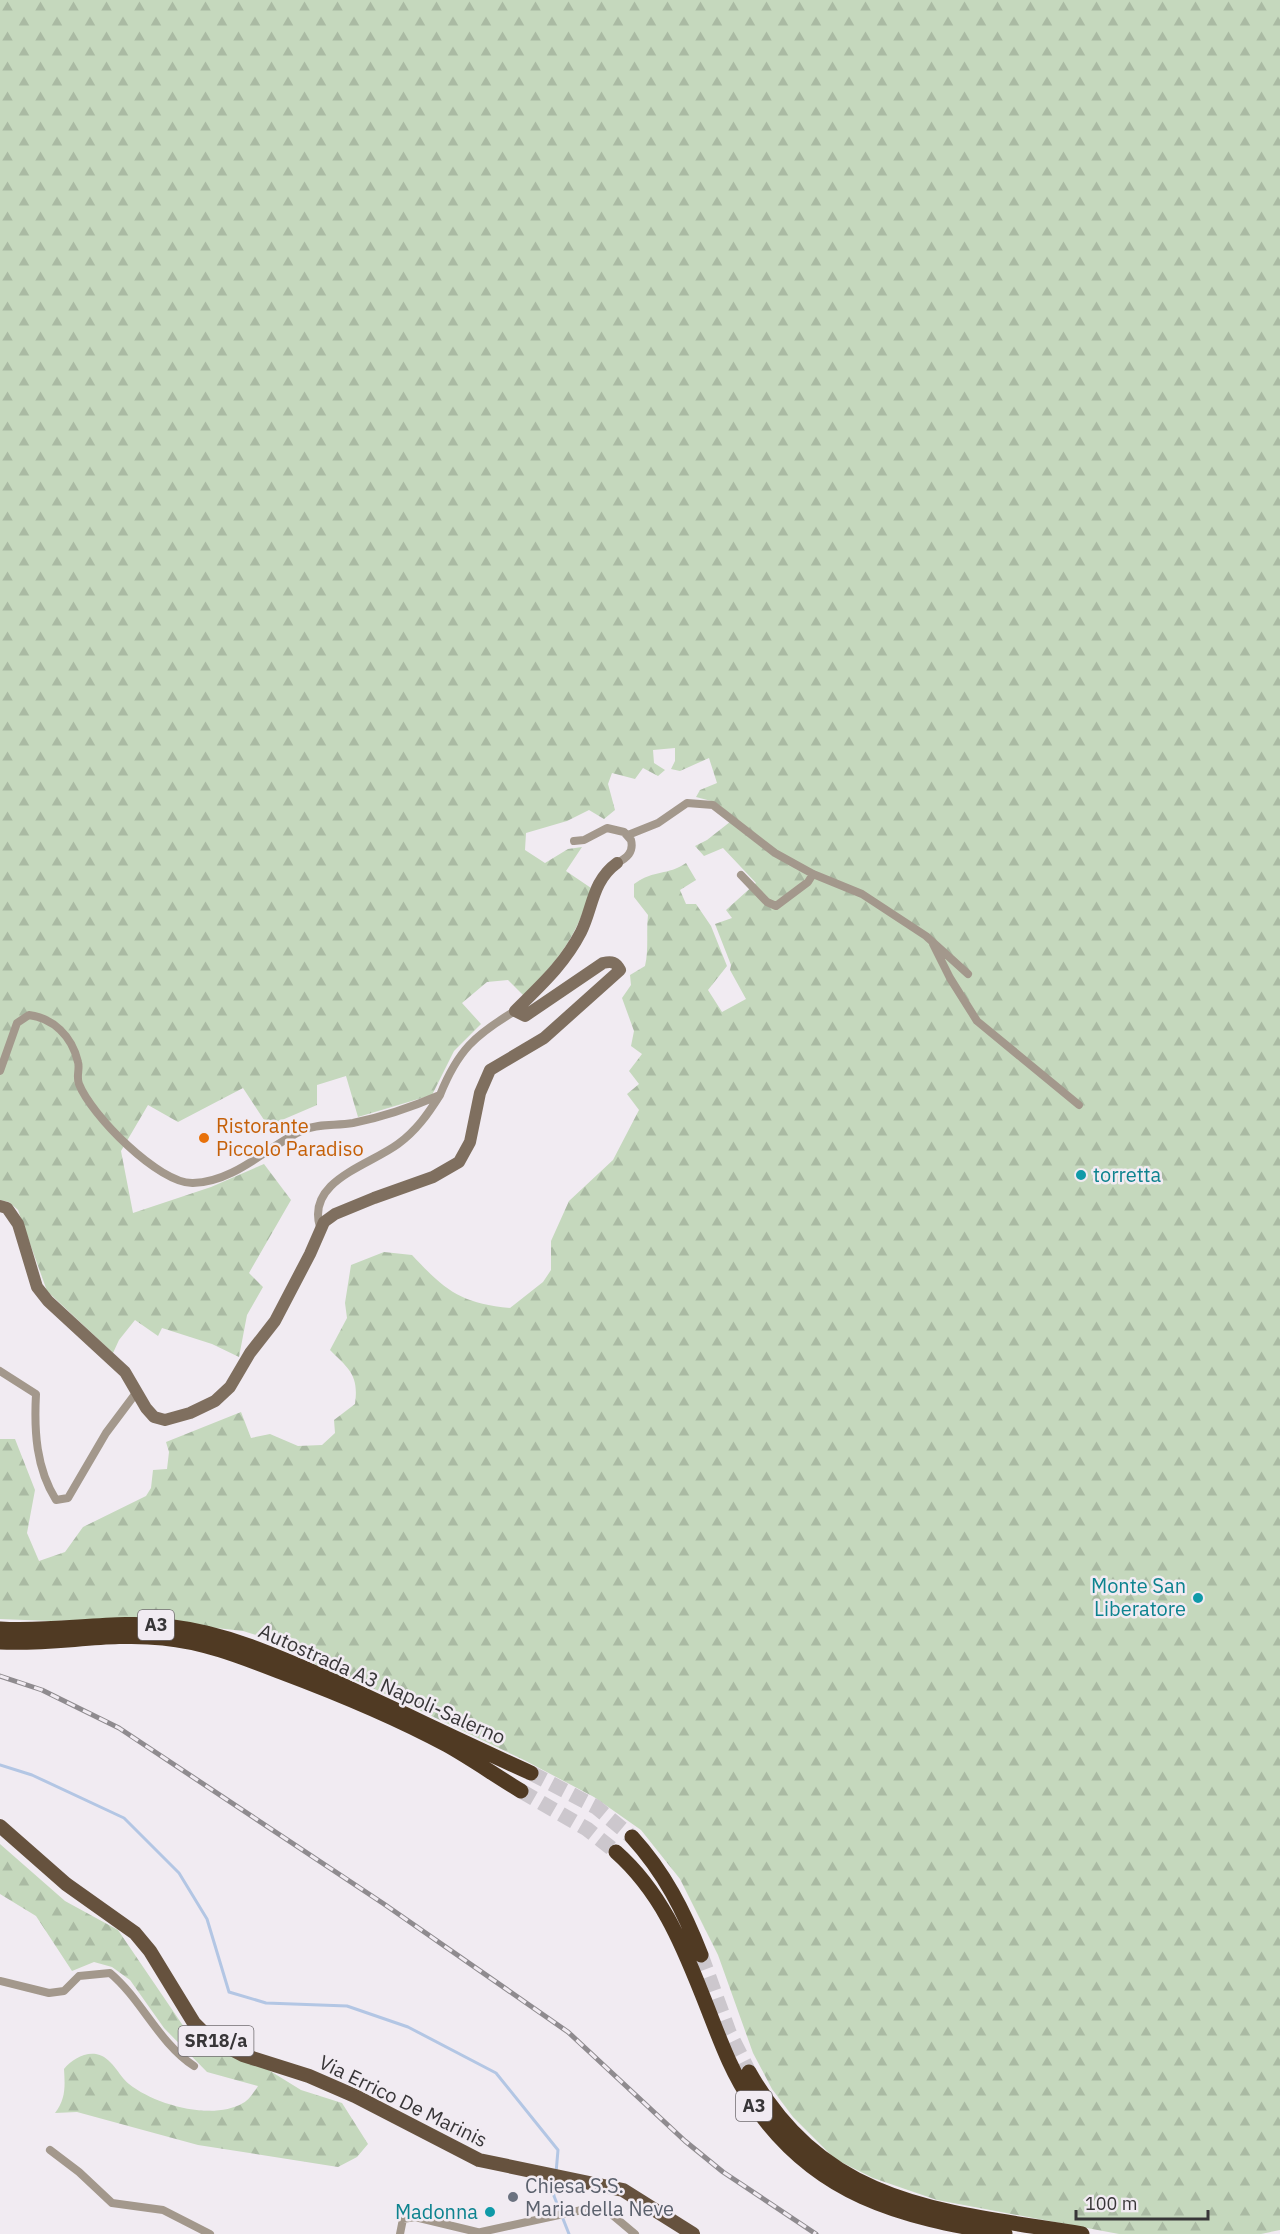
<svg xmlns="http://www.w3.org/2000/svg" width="1280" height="2234" font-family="'IBM Plex Sans',sans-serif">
  <defs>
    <pattern id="forest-firs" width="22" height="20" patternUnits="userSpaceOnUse" patternTransform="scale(1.5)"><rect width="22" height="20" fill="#c5d8bd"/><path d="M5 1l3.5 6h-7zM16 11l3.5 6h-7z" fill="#aabaa3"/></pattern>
  </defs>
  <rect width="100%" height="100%" fill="#f1ebf2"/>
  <!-- forest -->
  <path fill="url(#forest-firs)" d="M0 0H1280V2230L1261 2234H1119L937 2200 873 2178 835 2159 793 2117 772 2089 753 2053 718 1955 680 1879 641 1830 594 1797 524 1760 362 1683 329 1672 272 1640 243 1631 128 1618 50 1621 0 1619V1439H15L35 1490 27 1533 39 1561 65 1552 83 1527 146 1496 151 1488 153 1470 167 1469 169 1452 166 1442 241 1412 251 1438 270 1434 298 1446 322 1445 335 1433 334 1420 355 1404C359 1375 349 1369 330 1350L347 1318 345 1303 351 1265 384 1252 412 1255C446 1291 460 1303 510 1308L543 1282 551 1270V1241L569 1201 613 1160 639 1110 627 1094 639 1084 629 1071 642 1054 631 1046 634 1031 622 998 631 985 630 975 645 966C649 949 646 932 648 915L634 897V884C655 869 667 876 686 863L696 880 680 890 686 904H696L711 926 727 966 708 990 722 1012 746 999 730 970 731 965 715 924 732 918 726 910 756 883 723 848 704 856 695 846 707 840 735 818 715 802 696 797 700 790 717 783 709 758 680 771 671 769 675 761V748L653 750 654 763 665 770 658 776 643 768 635 779 612 773 608 784 615 810 604 819 589 810 567 821 526 833 525 850 545 863 568 849 582 847 566 871 591 888C576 939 560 957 524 996L508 980 487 982 462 1003 481 1024 454 1051 432 1095 358 1117 346 1076 317 1085V1105L268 1126 243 1088 178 1122 148 1105 121 1151 133 1213 211 1187 264 1164 291 1200 249 1273 263 1287 247 1315 239 1357 212 1344 162 1328 158 1336 135 1320 119 1340 113 1353 47 1291 18 1210 9 1202 0 1200Z
    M0 1844 65 1901 118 1930 188 2033 204 2047 254 2061 301 2090 342 2103 368 2144 357 2157 338 2167 198 2145 77 2112 55 2113C66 2099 65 2086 64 2069 71 2060 84 2052 96 2054 112 2057 118 2075 129 2084 155 2105 213 2121 243 2103 249 2100 254 2092 258 2086L207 2072 164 2028 130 1980 112 1967 94 1962 72 1971 36 1916 0 1894Z"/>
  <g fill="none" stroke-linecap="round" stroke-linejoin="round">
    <!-- stream -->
    <path stroke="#b3c6e4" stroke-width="3" d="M0 1765 32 1775 124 1818 179 1873 207 1919 229 1992 266 2003 347 2006 408 2027 496 2073 558 2150 556 2173
      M555 2179 554 2196 569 2234"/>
    <!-- highway-tunnel -->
    <path stroke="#ccc7cd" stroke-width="15" stroke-dasharray="15 8" stroke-linecap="butt" d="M531 1773 596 1807 632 1837
      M521 1791 587 1829 616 1852
      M701 1955 729 2032 749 2072"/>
    <!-- street -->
    <path stroke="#a3988c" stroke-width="8" d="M628 835 658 823 687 803 713 805 775 853 813 874 862 894 926 936 968 974
      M574 841 584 840 607 828 624 832 631 840C634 852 627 858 617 863
      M741 875 767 902 776 906 808 882 813 874
      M933 944 950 978 977 1021 1079 1105
      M0 1071 17 1023 29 1015C53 1018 72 1036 78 1062 80 1069 76 1077 79 1084 91 1115 159 1184 193 1183 235 1182 268 1146 303 1130 319 1123 336 1126 353 1123 383 1117 412 1107 440 1095 458 1050 475 1035 515 1011
      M320 1227C306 1181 368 1166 398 1144 416 1131 428 1114 440 1095
      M0 1371 36 1394C34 1431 36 1468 56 1500L68 1498 106 1433 136 1393
      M0 1981 49 1993 64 1991 79 1976 110 1973C142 2000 158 2042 194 2066
      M50 2150 79 2172 112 2203 163 2210 210 2234
      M400 2234 403 2219 415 2217 477 2232
      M472 2234 591 2208 610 2213 635 2234"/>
    <!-- secondary -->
    <path stroke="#7f6f5f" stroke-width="12" d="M0 1206 7 1208 18 1224 37 1287 48 1301 125 1372 146 1408 154 1417 165 1420 190 1413 215 1401 230 1387 250 1353 275 1321 310 1254 324 1222 335 1214 374 1198 433 1177 459 1162 470 1142 480 1093 490 1070 544 1038 620 970C616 962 612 961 603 963L525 1016 515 1011C540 986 564 965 581 932 593 908 592 881 617 863"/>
    <!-- primary -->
    <path stroke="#66523e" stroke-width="14" d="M0 1826 66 1884 135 1933 150 1951 194 2023 206 2035 224 2045 243 2055 309 2076 355 2096 479 2160 623 2190 693 2234"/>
    <!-- highway -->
    <path stroke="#503a23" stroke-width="15" d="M0 1629C58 1633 116 1619 173 1627 224 1633 274 1655 320 1675 391 1707 460 1741 531 1773
      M0 1642C54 1645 109 1632 163 1638 205 1642 242 1657 281 1672 337 1693 395 1717 447 1745 472 1759 496 1776 521 1791
      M632 1837C664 1872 684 1911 701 1955
      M616 1852C660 1891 681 1941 702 1994 717 2031 729 2069 752 2102 815 2196 900 2217 1005 2234
      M749 2072C826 2208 944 2211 1082 2234"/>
    <!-- rail casing -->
    <g stroke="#8f8b8f" stroke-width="5">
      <path id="rail" d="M0 1676 42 1690 119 1728 384 1904 568 2032 685 2141 723 2172 816 2234"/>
    </g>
    <!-- rail -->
    <use href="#rail" stroke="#f1ebf2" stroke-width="3" stroke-dasharray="9" stroke-linecap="butt"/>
  </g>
  <!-- markers -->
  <circle fill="#e8710a" stroke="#f1ebf2" stroke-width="2" cx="204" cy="1138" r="6"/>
  <g fill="#0f9aa8" stroke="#f1ebf2" stroke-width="2">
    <circle cx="1081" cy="1175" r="6"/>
    <circle cx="1198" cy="1598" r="6"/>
    <circle cx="490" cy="2212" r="6"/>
  </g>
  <circle fill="#6b7280" stroke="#f1ebf2" stroke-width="2" cx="513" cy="2197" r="6"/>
  <g text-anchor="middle" stroke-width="5" stroke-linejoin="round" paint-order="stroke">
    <!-- shield labels -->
    <g fill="#f1ebf2" stroke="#706c70" stroke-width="1.5">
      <rect x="138" y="1610" width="36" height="30" rx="4.5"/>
      <rect x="178.5" y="2026" width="75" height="30" rx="4.5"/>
      <rect x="736" y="2091" width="36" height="30" rx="4.5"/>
    </g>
    <g font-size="18" font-weight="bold" fill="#383638">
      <text x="156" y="1631">A3</text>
      <text x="216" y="2047">SR18/a</text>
      <text x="754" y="2112">A3</text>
    </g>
    <!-- food labels -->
    <g font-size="20" fill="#c56008" stroke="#f1ebf2" text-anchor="start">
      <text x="216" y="1133">Ristorante<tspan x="216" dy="23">Piccolo Paradiso</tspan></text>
    </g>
    <!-- culture labels -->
    <g font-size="20" fill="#0d838f" stroke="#f1ebf2" text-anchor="end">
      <text x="1093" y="1182" text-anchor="start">torretta</text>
      <text x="1186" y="1593">Monte San<tspan x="1186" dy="23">Liberatore</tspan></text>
      <text x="478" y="2219">Madonna</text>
    </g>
    <!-- street labels -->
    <g font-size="20" fill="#383638" stroke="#f1ebf2">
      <text transform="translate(382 1684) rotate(24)" y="7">Autostrada A3 Napoli-Salerno</text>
      <text transform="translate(403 2101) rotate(26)" y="7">Via Errico De Marinis</text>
    </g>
    <!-- worship labels -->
    <g font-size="20" fill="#5b616d" stroke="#f1ebf2" text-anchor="start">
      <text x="525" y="2193">Chiesa S.S.<tspan x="525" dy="23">Maria della Neve</tspan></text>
    </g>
  </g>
  <!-- scale -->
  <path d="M1076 2210v9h132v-9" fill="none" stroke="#383638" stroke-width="3"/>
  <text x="1085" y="2210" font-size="18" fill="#383638" stroke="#f1ebf2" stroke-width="4.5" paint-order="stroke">100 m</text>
</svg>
